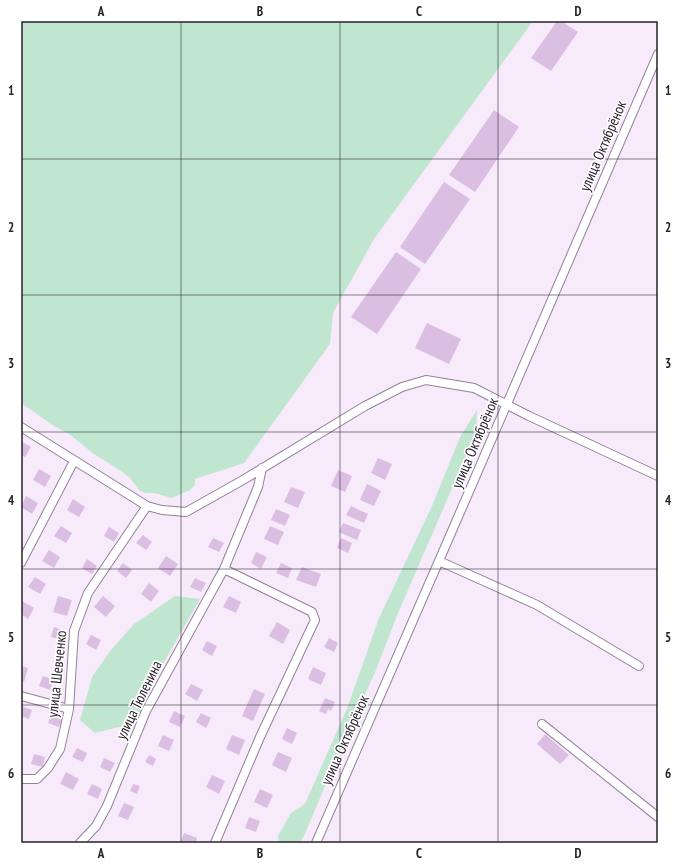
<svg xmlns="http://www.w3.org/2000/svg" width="679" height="864" font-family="'PT Sans Narrow',sans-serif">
  <rect width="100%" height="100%" fill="#f7eafb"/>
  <!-- green -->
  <path fill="#c0e6d0" d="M21 21H533L374 239 333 313 330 344 244 463 195 479V485L190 490 172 498 154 493H145L139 490 130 478 121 471 94 454 69 434 54 426 21 403Z
    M477 410 476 433 398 613 376 670 342 746 304 836 299 843H279L278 836 291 813 305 804 348 706 379 618 432 506 460 437Z
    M175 596 200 599 163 664 135 723 95 733 80 720 92 677 111 650 134 624Z"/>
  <!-- building -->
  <path fill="#dabfe3" d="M557 21H561L578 32 551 71 531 58Z
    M494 110 519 127 475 192 449 175Z
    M444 182 470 199 425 264 400 247Z
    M396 252 421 269 377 334 351 317Z
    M427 323 461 339 449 364 415 348Z
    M21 441 31 447 25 457 21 455Z
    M378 458 392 464 385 480 371 473Z
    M39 469 51 476 45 487 33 480Z
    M338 470 352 476 345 492 331 486Z
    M367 484 381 491 374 506 360 500Z
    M291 487 305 492 298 508 284 502Z
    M26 496 38 503 32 514 21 507Z
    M73 499 85 507 79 517 67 510Z
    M351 506 368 514 364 523 346 515Z
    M276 509 290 515 285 526 271 520Z
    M343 523 361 530 357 540 339 532Z
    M61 526 72 533 66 543 54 536Z
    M270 526 284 532 278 545 264 539Z
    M109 527 119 533 114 542 104 536Z
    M143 535 152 542 146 550 136 543Z
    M213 538 224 543 219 552 208 547Z
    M341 538 352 543 348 553 337 548Z
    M49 550 60 557 54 568 42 561Z
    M256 552 267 557 261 569 251 563Z
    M166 556 178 564 170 576 158 568Z
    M87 559 97 566 92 574 82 568Z
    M123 563 132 570 126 578 117 571Z
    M281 563 292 568 288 578 276 573Z
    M302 567 321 574 316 587 296 580Z
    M35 577 46 584 40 594 28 587Z
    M195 578 206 583 201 592 190 587Z
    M149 583 159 591 151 602 141 594Z
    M58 596 72 600 67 616 53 612Z
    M103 596 115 606 106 617 94 607Z
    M229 596 241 602 236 613 223 607Z
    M22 601 34 608 28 619 21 614V603Z
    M277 622 290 630 283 644 269 636Z
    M54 627 65 631 62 640 51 637Z
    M91 635 101 640 96 650 86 644Z
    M329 638 338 643 334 652 324 647Z
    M207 641 217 646 212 656 202 650Z
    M21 666 28 668 24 682 21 681Z
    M313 667 326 673 321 685 308 679Z
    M43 676 54 680 50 690 39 686Z
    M191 684 203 690 197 701 185 694Z
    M254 689 265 694 253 721 242 716Z
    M325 698 335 702 331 711 328 709 326 714 319 711Z
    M21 706 32 710 29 719 21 716Z
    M174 711 185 716 180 727 169 722Z
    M52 713 63 717 59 727 48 723Z
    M201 713 211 718 206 728 196 722Z
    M287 728 297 733 292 744 282 739Z
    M545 734 569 755 560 764 537 744Z
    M163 735 174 740 169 751 158 746Z
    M232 735 245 740 239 755 226 749Z
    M77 748 87 753 83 762 72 757Z
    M278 752 292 758 286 772 272 765Z
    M34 754 45 757 43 767 31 764Z
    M149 755 156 759 153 766 145 762Z
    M104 758 115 763 110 772 100 767Z
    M66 772 79 779 73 790 60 784Z
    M212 775 225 781 219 794 206 787Z
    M92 784 102 789 98 799 87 794Z
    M133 784 140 786 137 794 130 791Z
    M260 789 273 795 267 808 254 802Z
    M124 803 134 807 128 820 118 816Z
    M249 817 260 821 256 832 245 828Z
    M184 833 197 838 196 843H180Z"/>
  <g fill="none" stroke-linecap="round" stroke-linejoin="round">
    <!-- minor casing -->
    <g stroke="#94809b" stroke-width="10">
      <path id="minor" d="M21 427 147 506 162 510 186 512 243 480 365 406 402 387 426 380 474 388 529 416 658 476
        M439 561 537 605 639 666
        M21 563 74 461
        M21 696 69 709
        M542 724 658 817
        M21 779H37L48 768 60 749 69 709 74 631 88 593 147 506
        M80 843 96 826 107 806 146 711 224 569 258 487 262 468
        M215 843 260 737 315 620 312 612 224 569
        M316 843 455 524 658 54"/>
    </g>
    <!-- minor -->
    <use href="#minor" stroke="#fff" stroke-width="8"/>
  </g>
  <!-- grid -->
  <path fill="none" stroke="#29212c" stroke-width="1" stroke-opacity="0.55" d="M181 21V843M340 21V843M498 21V843M21 159H658M21 295H658M21 432H658M21 569H658M21 705H658"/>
  <g text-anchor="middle" stroke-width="3.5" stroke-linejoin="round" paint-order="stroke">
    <!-- street labels -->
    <g font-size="15" fill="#29212c" stroke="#fff">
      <text transform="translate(603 146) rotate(-67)" y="5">улица Октябрёнок</text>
      <text transform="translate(475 443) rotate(-67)" y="5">улица Октябрёнок</text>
      <text transform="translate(57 674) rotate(-84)" y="5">улица Шевченко</text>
      <text transform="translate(139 700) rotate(-64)" y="5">улица Тюленина</text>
      <text transform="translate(345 740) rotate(-66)" y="5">улица Октябрёнок</text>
    </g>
  </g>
  <!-- border -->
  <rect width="679" height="864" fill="none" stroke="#ffffff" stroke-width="44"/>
  <rect x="22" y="22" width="635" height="820" fill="none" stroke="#29212c" stroke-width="1.5"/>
  <g font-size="13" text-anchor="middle" font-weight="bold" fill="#29212c">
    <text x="101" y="16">A</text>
    <text x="260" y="16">B</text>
    <text x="419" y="16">C</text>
    <text x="578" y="16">D</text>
    <text x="11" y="95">1</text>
    <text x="668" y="95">1</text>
    <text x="11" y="232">2</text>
    <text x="668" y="232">2</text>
    <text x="11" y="368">3</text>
    <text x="668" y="368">3</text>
    <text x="11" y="505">4</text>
    <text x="668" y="505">4</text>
    <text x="11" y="642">5</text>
    <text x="668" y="642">5</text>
    <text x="11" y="778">6</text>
    <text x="668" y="778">6</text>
    <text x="101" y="858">A</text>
    <text x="260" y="858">B</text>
    <text x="419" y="858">C</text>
    <text x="578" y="858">D</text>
  </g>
</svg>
